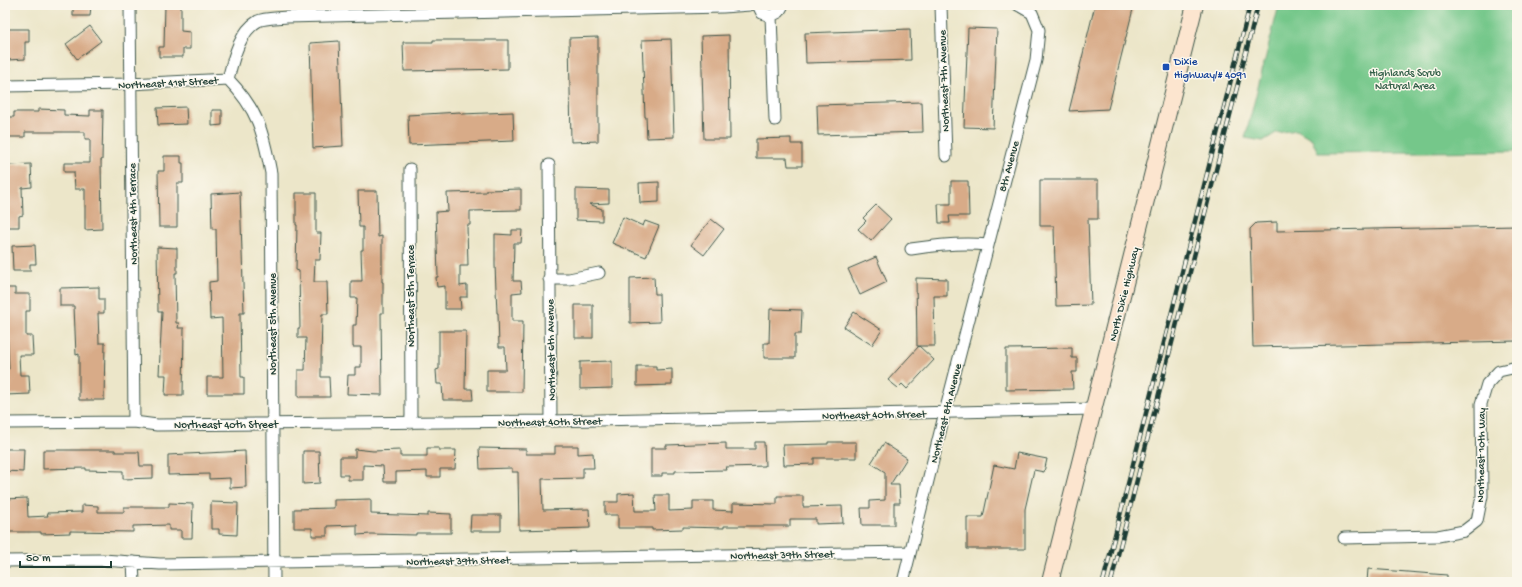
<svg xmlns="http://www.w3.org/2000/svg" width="1522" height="587" font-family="'Gochi Hand',sans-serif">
  <rect width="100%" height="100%" fill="#fbf7ec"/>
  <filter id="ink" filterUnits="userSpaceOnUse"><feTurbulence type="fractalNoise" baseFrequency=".025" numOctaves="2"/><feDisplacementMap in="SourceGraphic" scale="8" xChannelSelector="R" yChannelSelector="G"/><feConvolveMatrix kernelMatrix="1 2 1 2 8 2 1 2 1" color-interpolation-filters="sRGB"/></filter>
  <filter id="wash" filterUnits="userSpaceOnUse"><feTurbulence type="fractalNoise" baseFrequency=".012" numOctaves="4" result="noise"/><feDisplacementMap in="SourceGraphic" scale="16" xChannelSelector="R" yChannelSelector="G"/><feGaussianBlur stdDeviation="0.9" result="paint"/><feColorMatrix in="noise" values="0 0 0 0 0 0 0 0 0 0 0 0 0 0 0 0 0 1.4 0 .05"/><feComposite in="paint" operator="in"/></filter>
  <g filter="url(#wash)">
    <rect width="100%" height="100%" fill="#ece6c9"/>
    <!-- green -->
    <path fill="#75c78a" stroke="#4a825f" d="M1279 5H1517V151L1318 153 1312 139 1297 130 1276 133 1263 141 1245 138Z"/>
    <g id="blocks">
      <!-- building -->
      <path fill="#d8ab88" d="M73 5H91L90 16H73Z
        M165 5H181V31L190 32V49H183V57H159V47H164Z
        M1095 5H1134L1108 109 1069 111Z
        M90 26 101 41 77 59 66 44Z
        M968 28 997 29 993 128 964 127Z
        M7 29H29V42H25V59L8 60Z
        M910 29 911 60 806 63 805 33Z
        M729 35 730 139H704L701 36Z
        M598 37V141L571 142 569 38Z
        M671 39 674 137 647 138 646 117H645L642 40Z
        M433 40H508V69L404 71 403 42H433Z
        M339 41 343 146 313 148 310 43Z
        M922 102 923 132 818 135 817 105Z
        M186 107 187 124 158 125 157 108Z
        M38 109 64 110V115L90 116V110H103L102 160H101L102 229 85 230V189H75L74 172H64V163H90V139H85V132H25V137H5V117H14V112H38Z
        M212 110H222V125L212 126Z
        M460 112 461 114 513 112 514 141 409 145 408 115Z
        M791 138V144H802V166H788L787 158H756V139Z
        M164 156H181V163H183V183H177V227H159L158 171H164Z
        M31 164 32 187 22 188 23 215 19 216V227H5V201H9L8 165Z
        M1040 180H1098V219H1088L1091 305 1056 306 1054 226H1040Z
        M951 181H968L969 216H949L950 223H939L938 204H951Z
        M659 182V202L640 203 639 183Z
        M521 189V210L470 211V225H467L468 266H460V286L467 285V297H460L461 309H445V286L437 287 436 277H438L436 212 448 211 447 193 486 192V190Z
        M576 189 609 190V203L589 204 602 209V221L576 220Z
        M358 191H377L378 237 382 236V282H383V313H381L382 395 347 394 348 375H355V367H361V347H353V325H356L357 298H351V281H362L361 250H363V227H359Z
        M240 192 244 313H240L241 377H244V394H207V377H223L222 318 210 319 209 282 217 281 216 229H212L211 194Z
        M296 193H316V233H321L320 260H315L314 282H327L328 314H322L321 362V377H329L330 397H298V370H305L306 338H298V328H300L299 271 296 270 297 225H296Z
        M876 205 891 219 871 241 858 229 866 221 863 218Z
        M623 217 643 226 645 221 659 226 646 257 612 243Z
        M711 219 724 229 704 255 691 245Z
        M1277 222V231L1517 226V341L1253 347 1250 229 1256 223Z
        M512 230H522L521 243H514L513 281H521L522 292 512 293V321H523L522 392H487V370H506L505 347H499L498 313H497L495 265V234L512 235Z
        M35 245 36 264H30V271H13L12 246Z
        M157 247 177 248V273H175L176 323H179L178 328H184L183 395H165L166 375H159L162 312H158Z
        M876 257 887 282 860 295 848 269Z
        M654 277 655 294H659L660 322 630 323V278Z
        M916 278 947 279V296H934L935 346H917Z
        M99 287V299H104V313H98L99 343H105L104 400H79V354L76 355 74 306H60V288Z
        M5 288H15V294H30V311H26V336H32L33 355H19L20 375H29L30 394 5 395V369H9Z
        M575 305H593V338H575Z
        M770 309 802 310 801 334H795V358H764V343H769Z
        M854 312 882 330 872 345 844 327Z
        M439 331H466L465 389H472L473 400H443L442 384H437L436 370 439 369Z
        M919 346 934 360 907 389 902 384 898 388 888 380Z
        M1072 348V358H1077V372H1072L1073 389 1006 390V349Z
        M612 361V388L580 389V362Z
        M637 366H656V370L672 369V385L637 386Z
        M755 442H764L765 466 726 467 727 470 675 471V473H662V476H651V448H666V445L726 443V449H755Z
        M828 442H856V458H814V464L784 465 783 445 828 444Z
        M884 443 907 458 890 485H899L900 503H894V525H862L861 508H870V501L885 500V472L871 463Z
        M555 446H578V454L593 453 594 468H583V478L542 479 543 510 589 509 590 528 519 530 518 472H512V468L480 469 479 448 526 449V454H555Z
        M427 448H439V450H456L455 469H440V477H427V471L396 472V482H384L383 466 363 465V480H348V475H340V457H355V449L373 451 400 450V456H427Z
        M5 449H24L23 472 5 471Z
        M43 450H115V452H139L140 466H153V478L123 479V471L86 470V468L43 469Z
        M245 451 246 487 230 488V478L209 479V474L168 475V455Z
        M303 451H319L320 483 303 484Z
        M1017 453 1047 459 1044 472 1034 470 1025 509V549H967V517H983L994 465 1014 469Z
        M634 493 635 511H656L655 495H669V511L693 510V501H713V510L733 511V503L777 504V496H803V507L842 506 843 523 816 524V519H790V526H724V528L683 527V529L652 530V528H618V515H605V502H618V494Z
        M27 498 28 517 48 516 47 513 82 512V505L98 506V512H124V507H169V503L193 504 192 538H181V530H169V525L133 526V532L70 531V533L41 534V532H5V499Z
        M371 499V514L428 516V513L451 514V533H416V535L371 534 357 535V525L327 526V536H312V528H294V509L334 508V500Z
        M211 502 238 503 237 535 219 534V529H211Z
        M471 515H501V531H470Z
        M1368 569 1447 575V582H1367Z"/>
    </g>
  </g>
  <g filter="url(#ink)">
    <use href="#blocks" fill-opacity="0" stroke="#3e564a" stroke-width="1"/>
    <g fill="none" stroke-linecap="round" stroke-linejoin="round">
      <!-- minor casing -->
      <g stroke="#3e564a" stroke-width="13">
        <path id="minor" d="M130 5 134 422
          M758 5 762 13 771 16 779 12 783 5
          M941 5 946 156
          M771 16 775 120
          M228 79C258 110 263 131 271 173L274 582
          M5 86 130 84 228 79C233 60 239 32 258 21 264 18 279 18 286 17L723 7 750 5
          M549 165 551 421
          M410 169 411 423
          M911 249C936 245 962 242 988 245
          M549 279H569L599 273
          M5 423 134 422 157 425 551 421 1095 409
          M1344 538 1438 536 1464 531 1477 521 1482 496 1481 404 1487 384 1499 371 1517 367
          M5 561 103 560 160 564 910 552
          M133 562 134 582
          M903 582 945 412 1036 60 1039 30 1032 13 1018 5"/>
      </g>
      <!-- secondary casing -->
      <g stroke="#3e564a" stroke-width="18">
        <path id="secondary" d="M1050 582 1195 5"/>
      </g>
      <!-- minor -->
      <use href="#minor" stroke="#fff" stroke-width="11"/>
      <!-- secondary -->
      <use href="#secondary" stroke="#fce5cf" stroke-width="16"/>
      <!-- rail casing -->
      <g stroke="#1f3d34" stroke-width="4.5">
        <path id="rail" d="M1103 582 1250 5
          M1111 582 1258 5"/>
      </g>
      <!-- rail -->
      <use href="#rail" stroke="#fbf7ec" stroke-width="3" stroke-dasharray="9" stroke-linecap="butt"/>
    </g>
  </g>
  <!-- markers -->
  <rect fill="#1a4fb4" stroke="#fbf7ec" stroke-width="1.5" x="1162" y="63" width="8" height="8" rx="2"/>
  <g text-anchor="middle" stroke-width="3" stroke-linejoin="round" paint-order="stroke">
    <!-- transit labels -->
    <g font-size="11" fill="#164399" stroke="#fbf7ec" text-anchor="start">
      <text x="1174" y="65">Dixie<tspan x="1174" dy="13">Highway/# 4091</tspan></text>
    </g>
    <!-- park labels -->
    <g font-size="11" fill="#34604a" stroke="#fbf7ec">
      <text x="1405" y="76">Highlands Scrub<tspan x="1405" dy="13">Natural Area</tspan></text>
    </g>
    <!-- street labels -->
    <g font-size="11" fill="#1f3d34" stroke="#fbf7ec">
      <text transform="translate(943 81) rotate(-92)" y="4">Northeast 7th Avenue</text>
      <text transform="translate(168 82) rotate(-3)" y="4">Northeast 41st Street</text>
      <text transform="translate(1008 166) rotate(-75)" y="4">8th Avenue</text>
      <text transform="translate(132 214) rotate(-91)" y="4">Northeast 4th Terrace</text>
      <text transform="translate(1123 294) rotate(-76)" y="4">North Dixie Highway</text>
      <text transform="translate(410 296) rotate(-90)" y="4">Northeast 5th Terrace</text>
      <text transform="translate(272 324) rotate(-90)" y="4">Northeast 5th Avenue</text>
      <text transform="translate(550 350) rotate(-91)" y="4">Northeast 6th Avenue</text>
      <text transform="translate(945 413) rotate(-76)" y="4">Northeast 8th Avenue</text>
      <text transform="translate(874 414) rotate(-1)" y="4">Northeast 40th Street</text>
      <text transform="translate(550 421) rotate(-1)" y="4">Northeast 40th Street</text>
      <text x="226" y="428">Northeast 40th Street</text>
      <text transform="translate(1480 455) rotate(-89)" y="4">Northeast 10th Way</text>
      <text transform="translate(782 554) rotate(-1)" y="4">Northeast 39th Street</text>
      <text transform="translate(458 560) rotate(-1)" y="4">Northeast 39th Street</text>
    </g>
  </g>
  <!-- margin -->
  <rect width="1522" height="587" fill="none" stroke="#fbf7ec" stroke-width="20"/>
  <!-- scale -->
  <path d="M20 561v6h91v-6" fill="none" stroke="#1f3d34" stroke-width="2"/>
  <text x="26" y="561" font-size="12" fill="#1f3d34" stroke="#fbf7ec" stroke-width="3" paint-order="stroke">50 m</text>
</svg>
